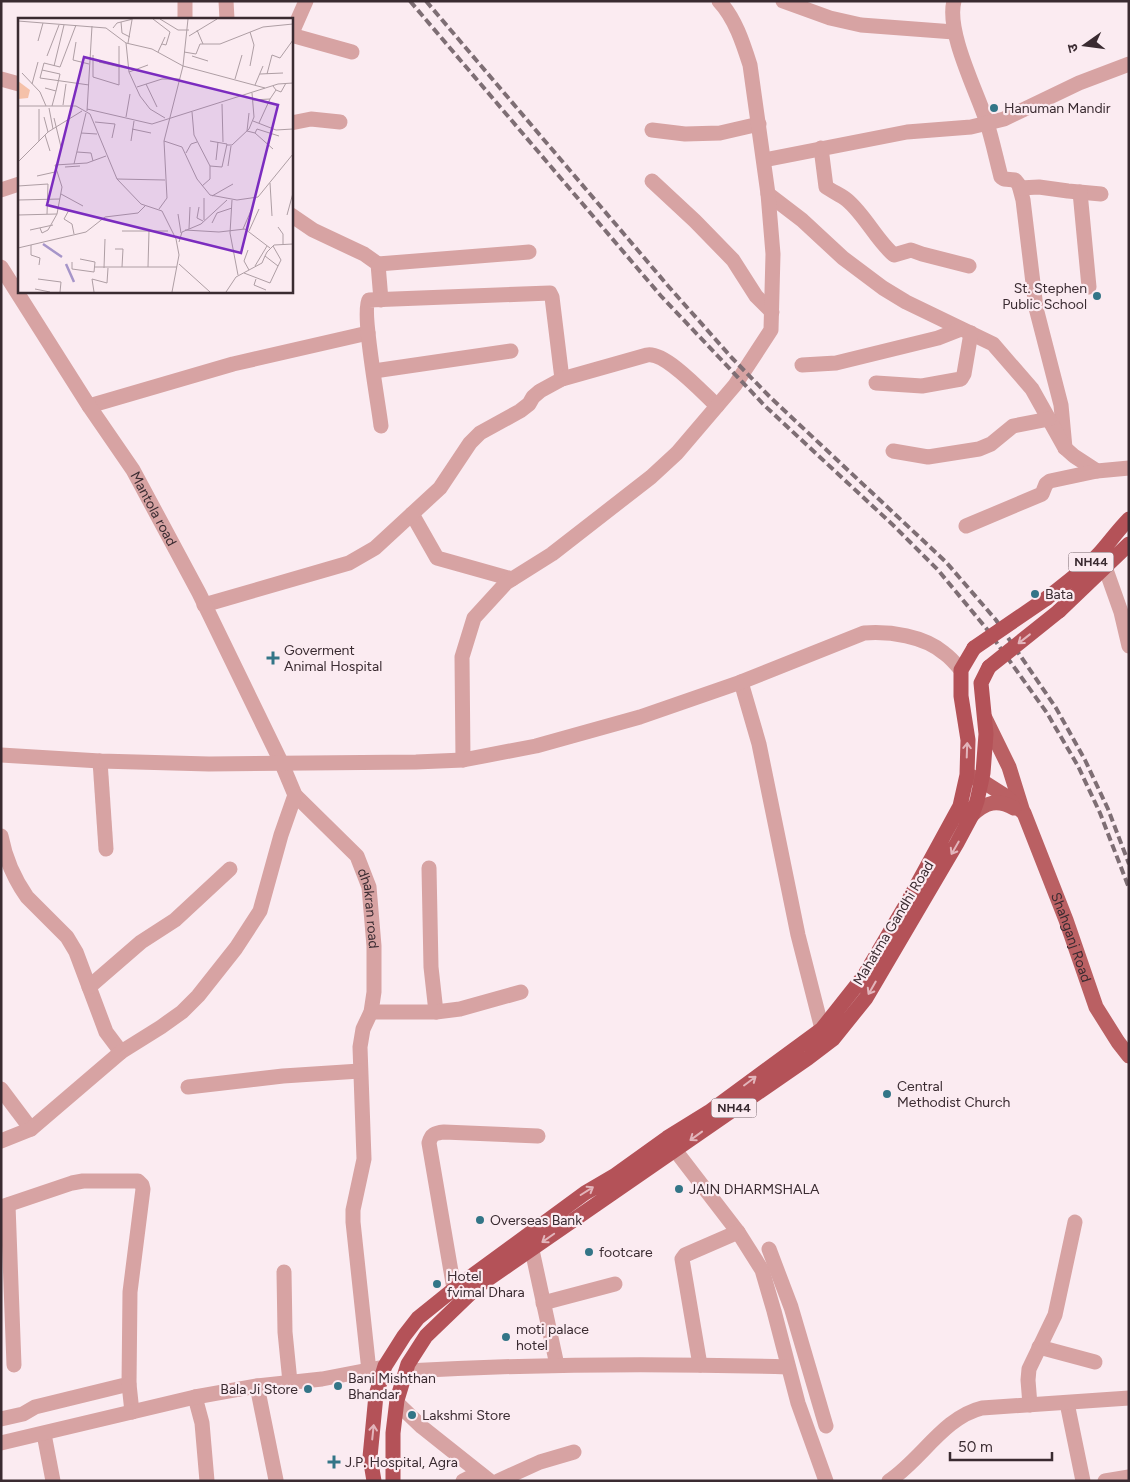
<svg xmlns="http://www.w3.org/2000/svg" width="1130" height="1482" font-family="Figtree,'Noto Sans Devanagari',sans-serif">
  <rect width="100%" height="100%" fill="#fbebf1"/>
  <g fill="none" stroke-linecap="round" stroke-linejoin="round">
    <!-- minor -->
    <g stroke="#d7a3a3" stroke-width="15">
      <path d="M185 1V19"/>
      <path d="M226 1 227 19"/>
      <path d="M783 1 830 18 861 25 954 32"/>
      <path d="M954 1C946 31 976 90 986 120 992 138 996 158 1001 177L1004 179 1015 180 1019 185 1023 200 1036 308 1061 405 1065 448"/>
      <path d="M291 35 352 52"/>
      <path d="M291 35 306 1"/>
      <path d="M1 79 19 84"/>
      <path d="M291 123 311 119 340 122"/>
      <path d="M652 130 685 134 720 133 759 124"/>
      <path d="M821 148 826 187C833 192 841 195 847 200 865 215 877 241 894 255L911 250 922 254 969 266"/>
      <path d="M764 160 907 132 971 127 1004 119 1079 83 1129 64"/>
      <path d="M652 181 695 221 733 260 756 296 772 312"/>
      <path d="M1020 188 1039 187 1068 191 1101 194"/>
      <path d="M1 190 19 184"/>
      <path d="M1080 192 1089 287"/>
      <path d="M768 194 802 220 843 258 883 288 906 302 993 344 1032 389 1065 448 1074 456 1097 471 1129 468"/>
      <path d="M291 215 313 230 364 254 378 264 381 300"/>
      <path d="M378 264 529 252"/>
      <path d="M802 365 836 363 938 338 961 329"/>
      <path d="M374 371 511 351"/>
      <path d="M876 383 922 386 961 379 964 374 971 333"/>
      <path d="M89 406 233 364 368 333"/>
      <path d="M381 426C379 407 361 310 369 300L550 293 552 297 562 379"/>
      <path d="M893 451 928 457 979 449 991 444 1013 426 1049 419"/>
      <path d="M412 514 437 558 512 579"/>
      <path d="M966 526 1042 494 1046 484 1050 481 1097 471"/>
      <path d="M1105 567 1121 612 1129 646"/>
      <path d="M204 605 349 563 375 548 440 488 470 443 480 433 520 411 529 404 533 397 540 391 562 379 647 355C665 351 703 393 717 406"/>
      <path d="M463 760 462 657 474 618 506 583 552 554 651 477 677 453 735 385 771 330 773 254 768 194 750 65C743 43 735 18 719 1"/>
      <path d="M100 761 106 849"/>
      <path id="s1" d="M282 764 295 795 357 856 369 887 374 946V992L371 1012 363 1029 360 1047 364 1159 353 1210V1222L369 1371"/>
      <path d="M1 836C5 857 15 880 27 897L67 937 76 952 106 1032 121 1052"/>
      <path d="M429 868 431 967 436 1012"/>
      <path d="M89 987 141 942 175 920 230 869"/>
      <path d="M371 1012H436L460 1009 521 992"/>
      <path d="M188 1087 283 1076 360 1071"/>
      <path d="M1 1089 31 1129"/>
      <path d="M1 1141 31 1129 121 1052 161 1027 182 1012 198 996 236 948 260 911 281 835 295 795"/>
      <path d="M675 1150 738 1232 762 1270 774 1311 798 1403 826 1481"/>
      <path d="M8 1205 14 1365"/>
      <path d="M1 1207 72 1183 83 1181H138L142 1185 143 1189 130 1292 129 1384 35 1407 23 1414 1 1419"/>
      <path d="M769 1249 791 1307 826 1426"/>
      <path d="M532 1250 557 1365"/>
      <path d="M284 1272 285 1332 290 1382"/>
      <path d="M454 1289 429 1143C431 1134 435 1133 444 1132L538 1136"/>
      <path d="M543 1303 615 1284"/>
      <path d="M1039 1347 1095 1362"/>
      <path d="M700 1365 682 1259 685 1255 738 1232"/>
      <path d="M406 1371C533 1364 660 1363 788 1367"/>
      <path d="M129 1384 132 1412"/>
      <path d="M257 1386 276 1480"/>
      <path d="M195 1397 202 1423 207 1481"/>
      <path d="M397 1403 422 1427 490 1481"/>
      <path d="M1067 1403 1083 1481"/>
      <path d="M1030 1405 1028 1380 1029 1369 1055 1315 1075 1222"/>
      <path d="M44 1434 53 1481"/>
      <path d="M1 1443 195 1397 257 1386 322 1379 379 1368"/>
      <path d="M463 1481 479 1473"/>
      <path d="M498 1481 540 1462 574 1452"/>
      <path d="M889 1481C921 1460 944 1417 982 1408L1129 1398"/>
      <path d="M1105 1481 1129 1477"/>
    </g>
    <!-- tertiary -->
    <g stroke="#d7a3a3" stroke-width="15">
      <path id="s2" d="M1 267 89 406 133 470 199 593 282 764"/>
      <path d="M741 682 759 744 798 935 822 1029"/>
      <path d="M1 755 100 761 209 764 416 762 463 760 536 746 640 717 741 682 864 633C890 631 924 636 944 653 951 658 956 664 961 670"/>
    </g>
    <!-- primary -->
    <g stroke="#ba6063" stroke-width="15">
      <path d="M985 718 1009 767 1023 812"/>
      <path id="s3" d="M970 776 982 781 1004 795 1024 813 1066 920 1096 1007 1118 1042 1129 1056"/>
      <path d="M972 815C986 802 997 799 1014 808"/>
    </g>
    <!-- trunk -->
    <path stroke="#b45258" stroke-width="15" d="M1047 598C1065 584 1083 571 1098 555 1109 543 1118 530 1129 519
      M1059 611 1129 544
      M374 1481 370 1457 376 1395 385 1366 404 1336 418 1318 454 1289 585 1193 614 1176 667 1138 709 1112 822 1029 864 976 907 903 960 806 967 775 968 740 961 696V670L974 648
      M393 1481V1433L397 1400 408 1364 426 1336 478 1286 808 1058 833 1039 866 998 957 843 972 815 977 801 983 773 986 734 981 683 989 667"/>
    <!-- rail -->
    <path stroke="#7e6e74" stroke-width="4" stroke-dasharray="8 4" stroke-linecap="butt" d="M410 1 661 296 765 406 894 526 938 570 986 628 1047 713 1078 766 1100 813 1129 888
      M426 1 669 287 732 358 771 398 946 562 996 620 1056 708 1085 760 1108 809 1129 864"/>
    <!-- trunk-bridge -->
    <path stroke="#b45258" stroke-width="15" d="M974 648 1047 598
      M989 667 1059 611"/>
  </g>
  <!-- one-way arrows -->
  <defs><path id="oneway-shaft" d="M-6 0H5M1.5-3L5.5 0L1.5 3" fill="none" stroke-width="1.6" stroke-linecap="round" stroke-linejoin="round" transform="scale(1.25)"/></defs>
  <g stroke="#e2b5bb">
    <use href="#oneway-shaft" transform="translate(1024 639) rotate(142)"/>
    <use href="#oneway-shaft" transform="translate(967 750) rotate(-88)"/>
    <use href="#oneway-shaft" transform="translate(955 848) rotate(120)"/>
    <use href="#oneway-shaft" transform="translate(872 988) rotate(120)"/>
    <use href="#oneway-shaft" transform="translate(750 1081) rotate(-37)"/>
    <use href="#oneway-shaft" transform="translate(696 1136) rotate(144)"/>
    <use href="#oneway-shaft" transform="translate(587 1191) rotate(-32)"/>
    <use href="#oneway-shaft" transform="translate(548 1238) rotate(145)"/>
    <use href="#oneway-shaft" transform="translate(373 1432) rotate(-84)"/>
  </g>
  <!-- markers -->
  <g fill="#337587" stroke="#fbebf1" stroke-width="2">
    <circle cx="994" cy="108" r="5"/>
    <circle cx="1097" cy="296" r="5"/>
    <circle cx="1035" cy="594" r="5"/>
    <path d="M270.5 650.5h5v5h5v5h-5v5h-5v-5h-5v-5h5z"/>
    <circle cx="887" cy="1094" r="5"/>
    <circle cx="679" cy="1189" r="5"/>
    <circle cx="480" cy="1220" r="5"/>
    <circle cx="589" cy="1252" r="5"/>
    <circle cx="437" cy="1284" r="5"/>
    <circle cx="506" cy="1337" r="5"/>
    <circle cx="338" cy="1386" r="5"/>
    <circle cx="308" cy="1389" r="5"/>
    <circle cx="412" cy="1415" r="5"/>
    <path d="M331.5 1454.5h5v5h5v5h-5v5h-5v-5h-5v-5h5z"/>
  </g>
  <g text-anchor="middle" stroke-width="4.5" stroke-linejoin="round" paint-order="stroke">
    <!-- shield labels -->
    <g fill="#fbebf1" stroke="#74656b" stroke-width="1">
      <rect x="1068.5" y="552.5" width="45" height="19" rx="4"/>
      <rect x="711.5" y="1098.5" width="45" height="19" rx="4"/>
    </g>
    <g font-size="12" font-weight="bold" fill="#3a2b31">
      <text x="1091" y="566">NH44</text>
      <text x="734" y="1112">NH44</text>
    </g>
    <!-- poi labels -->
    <g font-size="14" fill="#3a2b31" stroke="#fbebf1" text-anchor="start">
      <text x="1004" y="113">Hanuman Mandir</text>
      <text x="1087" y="293" text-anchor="end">St. Stephen<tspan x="1087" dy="16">Public School</tspan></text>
      <text x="1045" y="599">Bata</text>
      <text x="284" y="655">Goverment<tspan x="284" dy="16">Animal Hospital</tspan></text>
      <text x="897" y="1091">Central<tspan x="897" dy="16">Methodist Church</tspan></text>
      <text x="689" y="1194">JAIN DHARMSHALA</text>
      <text x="490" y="1225">Overseas Bank</text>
      <text x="599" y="1257">footcare</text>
      <text x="447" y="1281">Hotel<tspan x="447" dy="16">fvimal Dhara</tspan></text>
      <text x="516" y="1334">moti palace<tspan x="516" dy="16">hotel</tspan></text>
      <text x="348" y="1383">Bani Mishthan<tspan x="348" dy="16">Bhandar</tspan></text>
      <text x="298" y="1394" text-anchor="end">Bala Ji Store</text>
      <text x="422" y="1420">Lakshmi Store</text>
      <text x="345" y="1467">J.P. Hospital, Agra</text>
    </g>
    <!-- street labels -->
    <g font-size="14" fill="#3a2b31" stroke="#fbebf1">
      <text dy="5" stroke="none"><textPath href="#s2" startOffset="286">Mantola road</textPath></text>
      <text dy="5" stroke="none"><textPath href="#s1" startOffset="175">dhakran road</textPath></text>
      <text transform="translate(893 923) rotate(-59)" y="5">Mahatma Gandhi Road</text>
      <text dy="5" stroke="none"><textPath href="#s3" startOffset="199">Shahganj Road</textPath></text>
    </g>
  </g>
  <!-- overview -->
  <g transform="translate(18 18)">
    <rect width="275" height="275" fill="#fbebf1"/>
    <path d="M0 63 12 72 10 80 0 81Z" fill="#f5c1a9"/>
    <path fill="none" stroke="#a695c9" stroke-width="2.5" d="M25 226 44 239M48 246 56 264"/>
    <path fill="none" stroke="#ae9ea4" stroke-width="1" d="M135 1 152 14 148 27 144 26M142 1 160 12H171M0 3 88 10 108 25 134 31 165 48 247 70M103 4 104 15 112 19M58 7 42 49 26 45 22 60 71 67M95 10 99 5 115 1M179 12 185 26M171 18 199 1M20 23 25 5M58 24 55 42 71 46M108 25 111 54 122 78 132 91 147 100M110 25 114 2M140 34 147 19M166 34 178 36 182 26H202L245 9 275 6M75 37V59L101 67V28M29 38 41 7M174 38 190 43M81 44 102 49M36 48 46 7M232 48 236 27 232 14M24 52 42 56 38 73M111 54 130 47M4 55 22 74 28 88M242 56 265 55M249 56 254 37 262 40 275 22M217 61 224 37M14 66 20 44M128 66 139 89M237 67 245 48M119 69 144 61H162M27 70 38 73 34 88M258 72 263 74 268 65M235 82 252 81 258 72 255 68M204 86 205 124M45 87 48 66M0 88H58L72 96 99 161 123 186 144 193 158 221 161 237 154 274M31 90 35 111M21 91V123M69 91 134 106 260 66 275 65M69 93 74 8M174 94 176 117 192 148V161L184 168M26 99 30 114M108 99 112 76M36 100 43 129M235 103 258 112 275 111M77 104 97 106 94 120M241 105 252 81M114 111 133 115M229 113 237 115 255 131M229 113 231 95M63 115 79 116M237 115 239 111 261 118M27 117 32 133M113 123 116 103M146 123 164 129 179 161 192 177 219 182 240 179 275 136M192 123 209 126 204 149 192 148M209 127H214L231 111 236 99 234 75M59 134 73 135 75 143M168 135 173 126 179 124M198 142 200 124M0 144 30 114 64 93M56 146 68 95M210 148 213 128M47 149 62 148M19 158 37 154M99 161 147 162M252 165 254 198M0 168 30 166 29 196M43 176 65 188M194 178 215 166M0 182 42 181M214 182 212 215 220 257M181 189 179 200 185 203M141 191 149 180 146 123 165 48 170 1M51 192 46 201 54 206 56 216M160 196 163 215M0 197 39 196M269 197 275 175M186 202V180M194 205 199 195 214 190M260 209 265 216V226M22 210 24 215 30 212 39 196 44 169 37 147 69 145 88 138M171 211 172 189M225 211 235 188M12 212 35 207M167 212 201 214 227 211 252 230M104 213H150M231 213 241 191M161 224 164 214 183 206 209 182M13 227V237L22 240 21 247M255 228 263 242 260 248M0 230 68 214 87 199 120 195 127 188M97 231H105L104 249M230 232 226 243 231 252M54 244V251L76 254 77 244 62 241M161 246 192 274M237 248 249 228M77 249H159M130 249 131 213M86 250 87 221M226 255 252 265 260 248 247 238 249 234 256 227 275 226M20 261 43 264 42 274M238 261 236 267 248 272M17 271 32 274M76 274 74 261 89 265 90 250M208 274 218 259 244 245 247 238"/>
    <path fill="#7b2cbf" fill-opacity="0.15" stroke="#7b2cbf" stroke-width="2.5" d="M66 39 260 87 223 235 29 187Z"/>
    <rect width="275" height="275" fill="none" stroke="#3a2b31" stroke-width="2.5"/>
  </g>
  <!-- border -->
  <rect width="1130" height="1482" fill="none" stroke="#3a2b31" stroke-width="5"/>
  <!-- north arrow -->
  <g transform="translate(1085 45) rotate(256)" stroke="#fbebf1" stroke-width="4" paint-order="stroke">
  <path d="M0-4L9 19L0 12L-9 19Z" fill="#3a2b31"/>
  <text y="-8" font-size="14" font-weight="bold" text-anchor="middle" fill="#3a2b31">उ</text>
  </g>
  <!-- scale -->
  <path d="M950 1452v8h102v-8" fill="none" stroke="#3a2b31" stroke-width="2.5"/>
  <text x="958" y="1452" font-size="15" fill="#3a2b31" stroke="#fbebf1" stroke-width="4" paint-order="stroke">50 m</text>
</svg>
